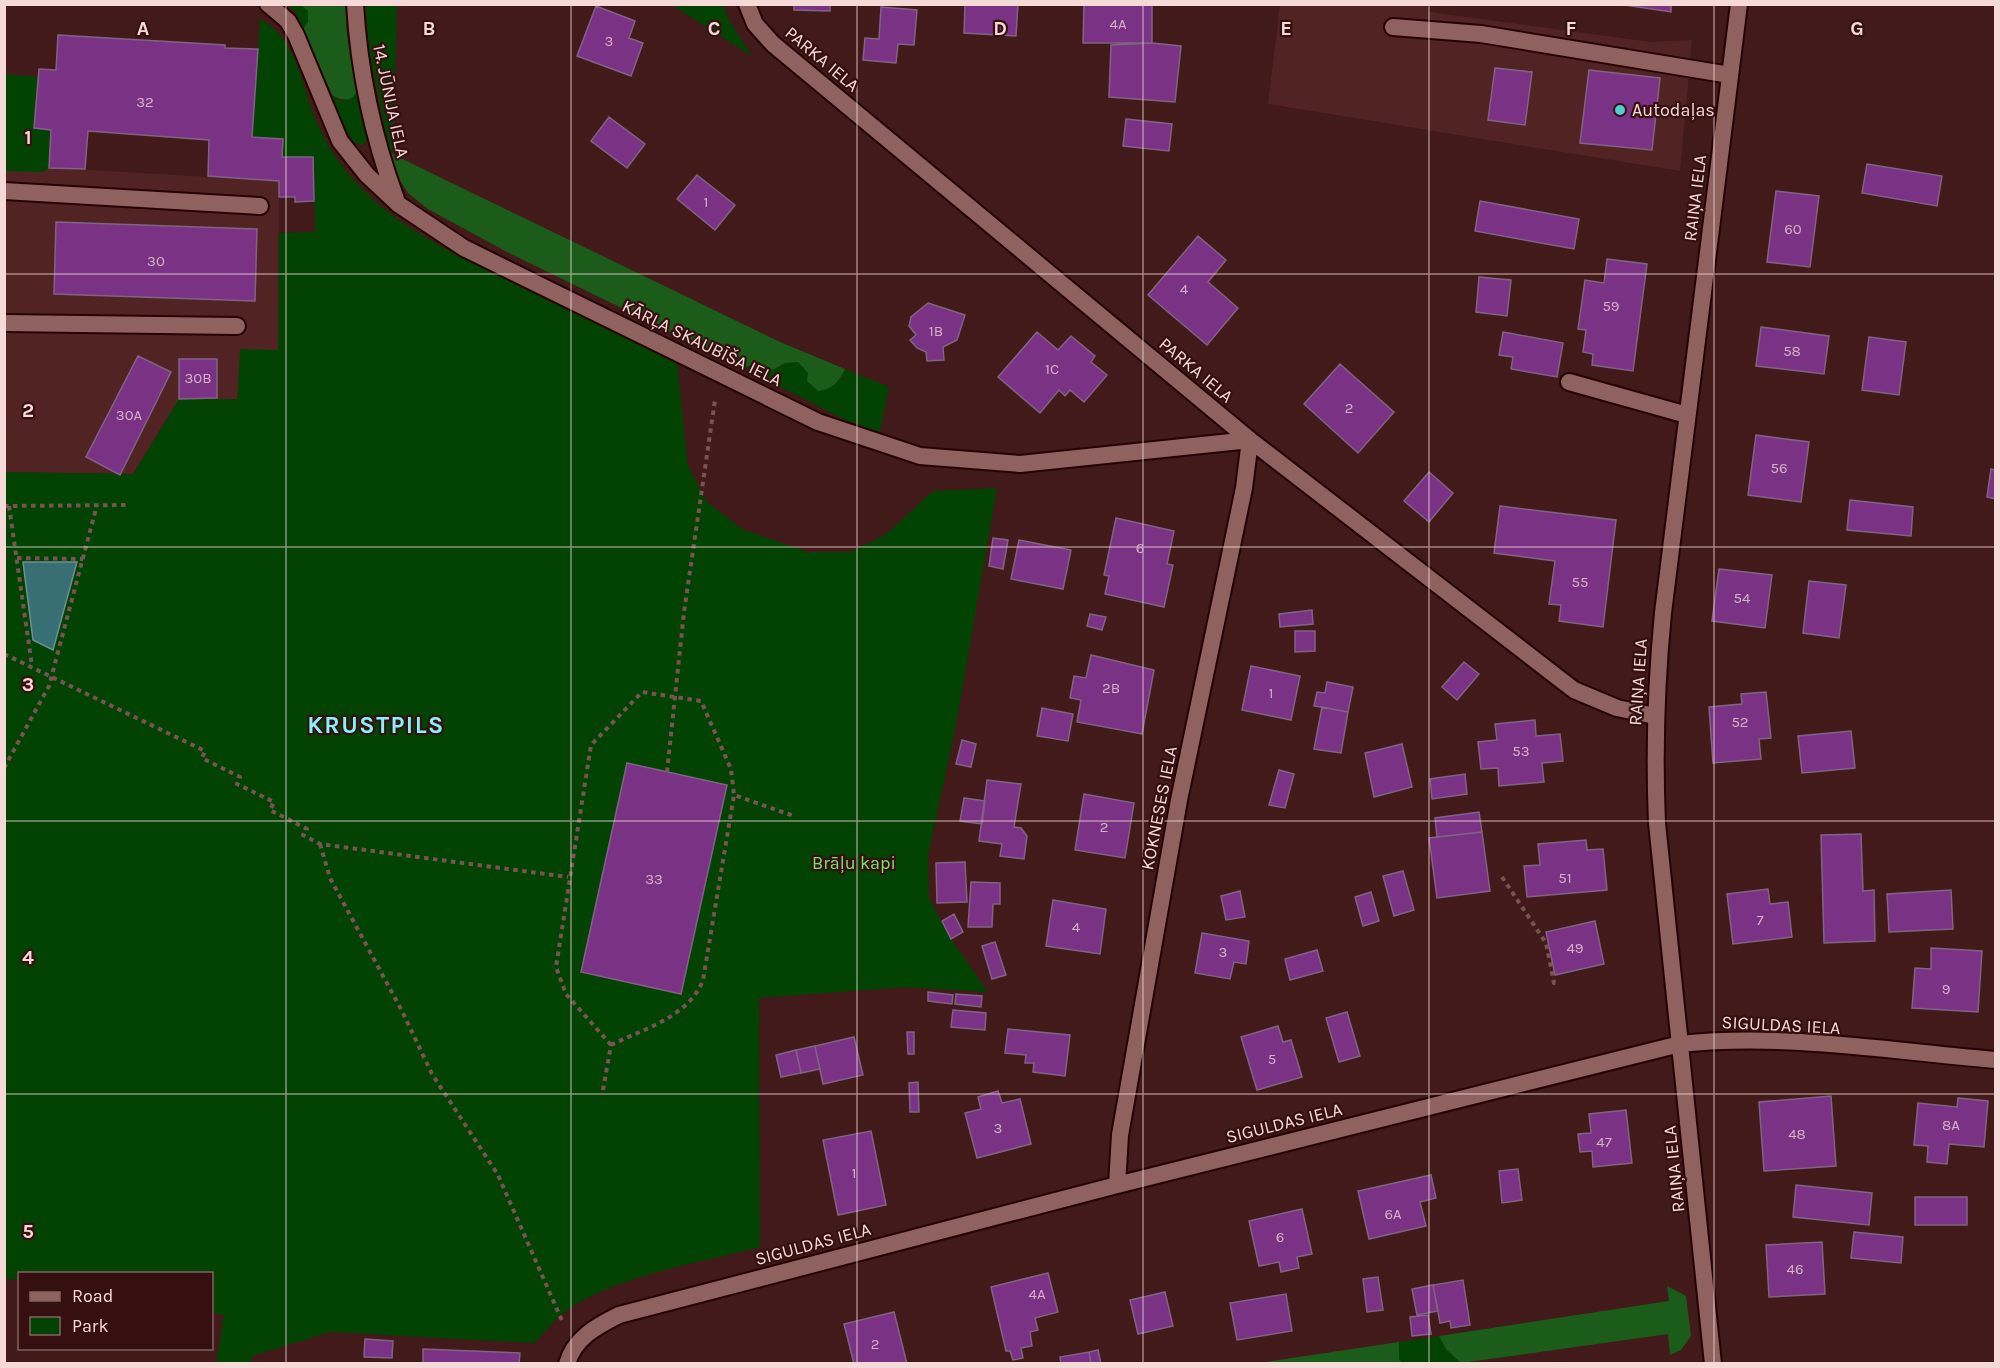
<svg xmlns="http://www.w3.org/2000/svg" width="2000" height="1368" font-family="Karla,sans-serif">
  <rect width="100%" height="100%" fill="#411a19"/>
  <!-- built -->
  <path fill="#512423" d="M1280 5H1427L1429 12 1651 42 1692 40 1680 171 1268 104Z
    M4 165 279 181 278 350 237 399H179L133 474 5 472Z"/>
  <!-- green -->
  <path fill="#024304" d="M288 5H301L308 11V22L303 29 296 13Z
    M364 5H397L393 153H390L367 40Z
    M672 5H723L729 20 752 56Z
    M260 19C300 40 301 91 319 127 330 151 345 172 363 190 407 234 467 260 522 287 573 312 625 337 677 362L688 466 707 502 742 529 808 552H850L885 535 933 491 997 488 956 725 928 855 929 898 951 939 988 992 906 987 759 998 760 1247C703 1262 604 1278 560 1316 551 1324 543 1334 535 1343L330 1332 252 1356 251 1363H216L224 1315 212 1313V1274H20L19 1280 5 1278 4 472 133 474 179 399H237L240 349 278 350 279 233 315 232 314 201 282 157 283 139 252 137Z
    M4 74 38 77 34 128 51 130 49 168 43 172 5 171Z
    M357 88 367 135 366 142 362 145 355 143 344 128 332 95 341 101 353 97Z
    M798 362 808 373 818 391C833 389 838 382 845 369L889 387 880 432 843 419 744 368 755 363 773 370 785 363Z
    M1439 1336 1446 1349 1461 1363H1402L1399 1359V1342Z"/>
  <!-- forest -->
  <path fill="#1b5c1a" d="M301 5H346C345 23 348 42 351 61 353 68 358 80 357 88 355 103 341 101 332 95L303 29 308 22V11Z
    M390 153 780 342 845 369C838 383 833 389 818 391L807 381 808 373 798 362 785 363 773 370 755 363 744 368 505 251 428 209 408 193 395 173Z
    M1667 1286 1686 1296 1691 1336 1681 1350 1670 1355 1668 1334 1461 1363 1446 1349 1439 1336 1669 1301Z
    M1399 1342V1359L1402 1363H1258Z"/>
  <!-- water -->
  <path fill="#386f74" stroke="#718f92" stroke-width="1.5" d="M23 562H77L53 650 33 640Z"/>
  <!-- building -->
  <path fill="#7a3284" stroke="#806384" stroke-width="1.5" d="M794 4H830V11L794 10Z
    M965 4H1018L1016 36 964 33Z
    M1084 4H1152V43H1083Z
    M1618 4H1671V12Z
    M596 6 635 21 629 38 643 43 631 76 577 56Z
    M881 7 917 10 914 45 898 44 896 63 863 60 865 38 879 39Z
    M58 35 225 45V48L258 49 252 137 283 139 282 157H313L314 201 295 202V197H279V181L208 176 209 140 88 131 85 169 49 168 51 130 34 128 39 69 56 70Z
    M1152 43 1181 46 1175 102 1109 97 1111 45Z
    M1495 68 1532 72 1525 125 1488 120Z
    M1589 70 1660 78 1652 150 1580 143Z
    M609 117 645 144 627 168 591 141Z
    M1126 119 1172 124 1169 151 1123 146Z
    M1867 164 1942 176 1937 206 1862 193Z
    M697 175 735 205 715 230 677 199Z
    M1776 191 1819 196 1810 267 1767 262Z
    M1480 201 1579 219 1574 249 1475 231Z
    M56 222 257 229 255 301 54 294Z
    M1198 236 1226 260 1208 282 1238 308 1207 345 1148 295Z
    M1607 259 1647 264 1633 371 1592 365 1593 354 1583 352 1586 330 1578 329 1585 280 1604 283Z
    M1479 277 1511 280 1507 316 1476 312Z
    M928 303 965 315 957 340 943 347 944 360 927 361 926 352 917 348 910 340 916 335 909 326 911 317Z
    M1761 327 1829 336 1824 374 1756 366Z
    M1037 332 1058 350 1071 336 1095 356 1091 362 1107 375 1084 402 1070 390 1065 396 1059 390 1040 413 998 377Z
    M1503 332 1563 343 1557 377 1511 369 1513 357 1499 355Z
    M1869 337 1906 342 1899 395 1862 390Z
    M138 356 171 372 120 475 86 457Z
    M179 359H217V398L179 399Z
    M1340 364 1394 412 1358 453 1304 404Z
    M1756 435 1809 442 1801 502 1748 495Z
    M1991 469 1996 470V499L1987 497Z
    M1429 472 1453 493 1429 522 1404 501Z
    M1850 500 1913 507 1911 536 1847 530Z
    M1500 506 1616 520 1603 627 1559 621 1561 605 1549 604 1555 561 1494 553Z
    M1116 518 1174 531 1167 564 1173 565 1164 607 1105 594 1109 576 1104 575Z
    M993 538 1008 540 1003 569 989 566Z
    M1019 540 1071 550 1063 589 1011 579Z
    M1719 569 1772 575 1765 628 1712 621Z
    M1809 581 1846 585 1839 638 1803 633Z
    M1312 610 1313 624 1280 627 1279 614Z
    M1090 614 1106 617 1102 630 1087 626Z
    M1295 631H1315V651L1295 652Z
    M1091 655 1154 670 1142 734 1077 722 1081 700 1070 698 1074 676 1086 678Z
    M1464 662 1479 674 1457 700 1442 687Z
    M1251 666 1300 676 1291 720 1242 710Z
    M1327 682 1353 687 1348 712 1314 706 1317 692 1325 693Z
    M1766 692 1771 738 1759 739 1761 759 1713 763 1709 707 1742 704 1741 694Z
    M1322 707 1348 712 1341 753 1314 749Z
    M1042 708 1073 714 1068 741 1037 736Z
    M1535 720 1536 736 1560 734 1563 761 1542 763 1544 782 1499 786 1498 768 1481 769 1478 742 1497 740 1495 724Z
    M1851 731 1855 768 1802 773 1798 736Z
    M962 740 976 744 971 767 956 764Z
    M1402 744 1412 787 1374 797 1365 753Z
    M627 763 727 785 681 994 581 972Z
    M1279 770 1294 774 1285 808 1269 805Z
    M1465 774 1467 794 1432 799 1430 779Z
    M987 780 1021 784 1014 827 1021 828 1027 836 1024 859 1000 856 1002 844 979 841Z
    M1084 794 1134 803 1125 858 1075 850Z
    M964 798 985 801 982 824 960 821Z
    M1479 812 1482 832 1437 837 1435 818Z
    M1482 832 1490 891 1437 898 1429 838Z
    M1861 834 1863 891 1874 890 1875 941 1824 943 1821 835Z
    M1586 840 1587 850 1603 849 1607 890 1527 897 1524 866 1540 865 1538 844Z
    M965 862 967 902 937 903 936 863Z
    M1403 871 1414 910 1394 916 1383 876Z
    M971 882 1000 883V904H993L992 927H968Z
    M1768 889 1770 904 1788 902 1792 937 1733 944 1727 894Z
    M1951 890 1953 929 1889 932 1887 894Z
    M1240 891 1245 917 1226 920 1221 896Z
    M1371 892 1379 921 1363 926 1355 897Z
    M1053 900 1106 909 1100 954 1046 946Z
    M954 914 963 932 951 939 942 921Z
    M1595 921 1604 964 1555 975 1546 932Z
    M1202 933 1249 941 1246 964 1234 962 1230 979 1195 973Z
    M995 942 1006 975 992 979 982 946Z
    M1931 948 1982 951 1978 1012 1912 1008 1915 968 1931 969Z
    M1317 950 1323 971 1290 980 1285 959Z
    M928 992 953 995 952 1004 928 1001Z
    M956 994 982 996 981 1007 955 1004Z
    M953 1010 986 1013 985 1030 951 1027Z
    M1347 1012 1360 1056 1339 1062 1326 1018Z
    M1278 1026 1283 1042 1291 1040 1302 1077 1257 1090 1241 1037Z
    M1008 1029 1070 1035 1065 1076 1033 1072 1034 1063H1025L1026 1055 1005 1053Z
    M907 1032H914V1054H908Z
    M854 1037 863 1075 823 1084 815 1046Z
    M815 1046 820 1069 801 1073 796 1050Z
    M796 1050 801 1073 781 1077 776 1055Z
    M918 1082 919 1112H910L909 1083Z
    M998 1091 1002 1103 1020 1099 1031 1144 977 1158 965 1113 981 1109 978 1097Z
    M1831 1096 1836 1166 1764 1171 1759 1102Z
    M1958 1098 1988 1101 1984 1147 1949 1144 1947 1164 1927 1162 1928 1146 1914 1145 1918 1103 1957 1107Z
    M1626 1110 1632 1163 1593 1167 1592 1151 1580 1152 1578 1134 1591 1133 1589 1114Z
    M871 1131 886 1205 838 1215 823 1140Z
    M1518 1169 1522 1200 1502 1203 1499 1171Z
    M1431 1175 1436 1198 1420 1202 1426 1226 1369 1239 1358 1191Z
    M1796 1185 1872 1193 1869 1225 1793 1217Z
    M1915 1197H1967V1225H1915Z
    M1302 1209 1312 1254 1297 1257 1299 1268 1281 1272 1279 1262 1259 1266 1249 1221Z
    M1854 1232 1903 1237 1901 1263 1851 1258Z
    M1822 1242 1825 1294 1769 1297 1766 1245Z
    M1048 1273 1058 1312 1035 1318 1038 1330 1030 1332 1032 1346 1021 1348 1023 1358 1013 1360 1010 1351H1006L991 1287Z
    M1378 1277 1383 1310 1367 1312 1363 1279Z
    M1463 1280 1470 1325 1451 1328 1450 1321 1440 1323 1433 1285Z
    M1433 1285 1438 1311 1417 1315 1412 1289Z
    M1165 1292 1173 1326 1138 1334 1130 1300Z
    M1286 1294 1292 1331 1237 1340 1230 1303Z
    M894 1312 907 1364H854L844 1324Z
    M1428 1315 1431 1334 1412 1336 1410 1317Z
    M365 1339 393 1341 392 1358 364 1357Z
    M423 1349 520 1353 519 1364H423Z
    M1098 1350 1101 1364H1091L1089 1352Z
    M1089 1352 1091 1364H1061L1060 1357Z"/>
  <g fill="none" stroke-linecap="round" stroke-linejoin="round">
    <!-- service casing -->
    <g stroke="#250304" stroke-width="20">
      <path id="service" d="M1393 27 1481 34 1730 75
        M4 191 260 206
        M4 323 237 326
        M1569 382 1687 415"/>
    </g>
    <!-- minor casing -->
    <g stroke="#250304" stroke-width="20">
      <path id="minor" d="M268 4 288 21 296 35 340 141 367 175 398 204 464 248 818 422 920 456 1020 464 1250 440
        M355 4C359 71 373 137 396 199
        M747 4 755 24 773 44 1250 440 1574 690 1617 708 1655 716
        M1117 1185 1120 1135 1179 800 1244 488 1250 440
        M567 1364C574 1338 597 1326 619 1315L1117 1185 1680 1044C1784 1033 1891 1051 1996 1060"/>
    </g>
    <!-- tertiary casing -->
    <g stroke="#250304" stroke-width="20">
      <path id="tertiary" d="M1713 1364 1657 823C1654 752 1656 684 1663 613L1739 4"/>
    </g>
    <!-- path -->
    <path stroke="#775452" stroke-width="4" stroke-dasharray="4.5 4.5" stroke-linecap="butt" d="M4 506 129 505
      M9 506 32 666
      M17 558 83 559
      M4 654 205 751 202 758 240 777 237 784 274 802 270 810 307 829 303 835 320 844 568 877
      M4 768 49 686 97 505
      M667 772 684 612 715 400
      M320 844 330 878 402 1011 432 1074 498 1175 563 1323
      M1502 877 1546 943 1554 983H1558
      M611 1045 566 994 556 967 591 745 642 692 701 701 731 769 734 795 794 816
      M611 1045C643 1029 689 1017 703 980L734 795
      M603 1090 611 1045"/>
    <!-- service -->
    <use href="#service" stroke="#90625f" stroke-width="16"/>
    <!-- minor -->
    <use href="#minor" stroke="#90625f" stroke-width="16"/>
    <!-- tertiary -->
    <use href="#tertiary" stroke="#90625f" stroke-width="16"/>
  </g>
  <!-- grid -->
  <path fill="none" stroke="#f5dad8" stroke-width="1.5" stroke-opacity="0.55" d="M286 4V1364M571 4V1364M857 4V1364M1143 4V1364M1429 4V1364M1714 4V1364M4 274H1996M4 547H1996M4 821H1996M4 1094H1996"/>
  <!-- markers -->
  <circle fill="#52ccd6" stroke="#361010" stroke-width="2" cx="1620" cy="110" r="6"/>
  <g text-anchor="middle" stroke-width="4.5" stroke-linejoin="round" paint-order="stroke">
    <!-- number labels -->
    <g font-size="15" fill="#d6b0c3">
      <text x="1118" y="29">4A</text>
      <text x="609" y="46">3</text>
      <text x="145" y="107">32</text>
      <text x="706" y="207">1</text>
      <text x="1793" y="234">60</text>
      <text x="156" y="266">30</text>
      <text x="1184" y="294">4</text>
      <text x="1611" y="311">59</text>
      <text x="936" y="336">1B</text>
      <text x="1792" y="356">58</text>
      <text x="1052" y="374">1C</text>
      <text x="198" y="383">30B</text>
      <text x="1349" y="413">2</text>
      <text x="129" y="420">30A</text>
      <text x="1779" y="473">56</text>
      <text x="1140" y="553">6</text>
      <text x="1580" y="587">55</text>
      <text x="1742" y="603">54</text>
      <text x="1111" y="693">2B</text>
      <text x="1271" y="698">1</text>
      <text x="1740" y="727">52</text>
      <text x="1521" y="756">53</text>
      <text x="1104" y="832">2</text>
      <text x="1565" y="883">51</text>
      <text x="654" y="884">33</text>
      <text x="1760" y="925">7</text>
      <text x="1076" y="932">4</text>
      <text x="1575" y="953">49</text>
      <text x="1223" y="957">3</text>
      <text x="1946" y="994">9</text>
      <text x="1272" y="1064">5</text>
      <text x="1951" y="1130">8A</text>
      <text x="998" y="1133">3</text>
      <text x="1797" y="1139">48</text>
      <text x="1604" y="1147">47</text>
      <text x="854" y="1178">1</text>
      <text x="1393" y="1219">6A</text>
      <text x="1280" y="1242">6</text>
      <text x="1795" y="1274">46</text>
      <text x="1037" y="1299">4A</text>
      <text x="875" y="1349">2</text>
    </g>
    <!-- street labels -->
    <g font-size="18" fill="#f5dad8" stroke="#361010">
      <text transform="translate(822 59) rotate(40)" y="6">PARKA IELA</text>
      <text transform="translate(391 101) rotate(78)" y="6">14. JŪNIJA IELA</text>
      <text transform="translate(1695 198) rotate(-83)" y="6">RAIŅA IELA</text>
      <text transform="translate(702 343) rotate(26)" y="6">KĀRĻA SKAUBĪŠA IELA</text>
      <text transform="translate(1196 370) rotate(40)" y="6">PARKA IELA</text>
      <text transform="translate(1638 682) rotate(-86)" y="6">RAIŅA IELA</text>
      <text transform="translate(1159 808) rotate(-79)" y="6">KOKNESES IELA</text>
      <text transform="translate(1781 1025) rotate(3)" y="6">SIGULDAS IELA</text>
      <text transform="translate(1284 1123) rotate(-14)" y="6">SIGULDAS IELA</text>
      <text transform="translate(1674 1169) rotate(-96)" y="6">RAIŅA IELA</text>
      <text transform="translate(813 1244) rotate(-15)" y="6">SIGULDAS IELA</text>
    </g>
    <!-- poi labels -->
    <g font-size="18" fill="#f5dad8" stroke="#361010" text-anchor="start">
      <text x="1632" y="116">Autodaļas</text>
    </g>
    <!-- park labels -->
    <g font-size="18" fill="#79e375" stroke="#361010">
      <text x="854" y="869">Brāļu kapi</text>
    </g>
    <!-- district labels -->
    <g font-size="24" font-weight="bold" letter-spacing="1.5" fill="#86f1fa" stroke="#361010">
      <text x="376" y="733">KRUSTPILS</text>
    </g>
  </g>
  <g font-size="20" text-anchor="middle" font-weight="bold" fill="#f5dad8" stroke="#361010" stroke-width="4.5" stroke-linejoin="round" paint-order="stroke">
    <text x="143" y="35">A</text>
    <text x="429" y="35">B</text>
    <text x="714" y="35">C</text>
    <text x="1000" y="35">D</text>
    <text x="1286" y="35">E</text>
    <text x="1571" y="35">F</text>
    <text x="1857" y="35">G</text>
    <text x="28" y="144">1</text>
    <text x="28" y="417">2</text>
    <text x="28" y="691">3</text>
    <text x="28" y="964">4</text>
    <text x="28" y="1238">5</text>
  </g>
  <!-- border -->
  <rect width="2000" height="1368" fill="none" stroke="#f5dad8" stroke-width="12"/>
  <!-- legend -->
  <rect x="18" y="1272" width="195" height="78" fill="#361010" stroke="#826160" stroke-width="1.5"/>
  <rect x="30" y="1292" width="30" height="9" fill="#90625f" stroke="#826160" stroke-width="1.5"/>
  <text x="72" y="1302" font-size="18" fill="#f5dad8">Road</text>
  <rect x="30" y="1317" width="30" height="18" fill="#024304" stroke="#826160" stroke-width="1.5"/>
  <text x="72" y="1332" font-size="18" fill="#f5dad8">Park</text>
</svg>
